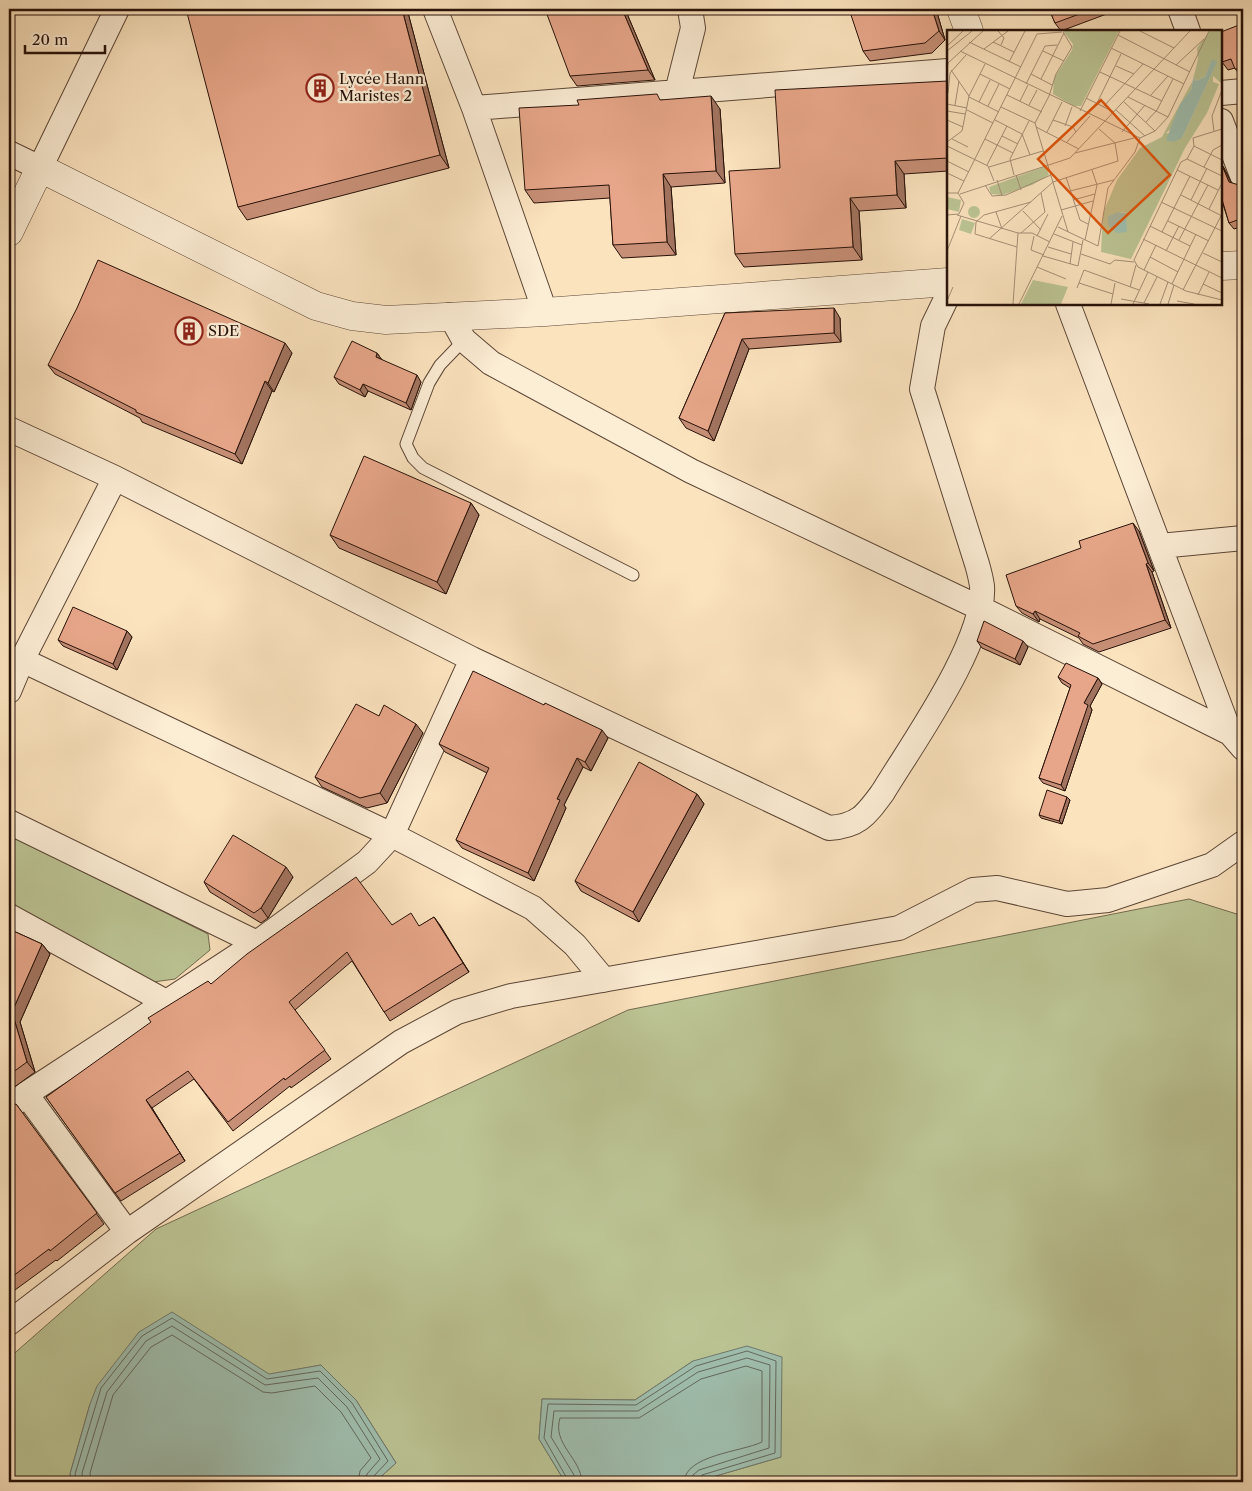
<svg xmlns="http://www.w3.org/2000/svg" width="1252" height="1491" font-family="'Libre Caslon Text',serif">
  <rect width="100%" height="100%" fill="#fbe3be"/>
  <filter id="stains"><feTurbulence type="fractalNoise" baseFrequency=".004" numOctaves="4"/><feColorMatrix values="0 0 0 0 .2 0 0 0 0 .09 0 0 0 0 .02 0 0 0 .5 -.17"/></filter>
  <radialGradient id="worn" r=".72"><stop offset=".6" stop-color="#630" stop-opacity="0"/><stop offset="1" stop-color="#630" stop-opacity=".3"/></radialGradient>
  <!-- green -->
  <path fill="#bcc494" stroke="#726a4e" d="M9 835 208 934 210 950 175 979 153 982 9 907Z
    M1189 899 1243 916V1482H695L781 1457 693 1361 635 1400 542 1399 539 1439 565 1482H375L396 1463 356 1400 321 1365 269 1375 254 1365 90 1404 70 1474 73 1482H9V1358L156 1229 628 1010Z"/>
  <!-- water -->
  <path fill="#9fbeae" stroke="#6f796c" d="M172 1312 269 1374 321 1365 356 1400 396 1463 375 1482H73L70 1474 90 1404 97 1386 139 1332Z
    M747 1346 782 1357 781 1457 695 1482H565L539 1439 542 1399 635 1400 693 1361Z"/>
  <g fill="none" stroke-linecap="round" stroke-linejoin="round">
    <!-- shore -->
    <path stroke="#63685c" stroke-width="1" d="M77 1482 75 1474 101 1388 142 1336 172 1318 267 1379 320 1371 352 1403 388 1461 373 1477 372 1482
      M83 1482 82 1473 107 1392 146 1341 172 1326 265 1385 318 1378 347 1407 380 1459 367 1474 365 1482
      M91 1482 90 1473 113 1395 151 1347 172 1335 263 1392 272 1393 315 1386 341 1412 371 1458 360 1471 358 1482
      M569 1482 544 1438 548 1404 636 1405 696 1366 747 1351 776 1361 775 1453 702 1475 698 1482
      M575 1482 574 1475 551 1437 554 1411H638L698 1372 747 1358 770 1365 769 1448 699 1470 693 1475 692 1482
      M582 1482C581 1458 552 1444 560 1418H639L701 1379 746 1366 762 1371V1442C741 1452 685 1455 684 1482"/>
    <!-- service casing -->
    <g stroke="#5c4636" stroke-width="13">
      <path id="service" d="M9 191 25 197
        M464 340 440 365 429 383 406 444 413 458 423 468 633 575"/>
    </g>
    <!-- minor casing -->
    <g stroke="#5c4636" stroke-width="26">
      <path id="minor" d="M435 9 474 108 545 312
        M1180 9 1188 31
        M677 92 693 28 690 9
        M1221 93 1243 91
        M474 108 948 71
        M1221 121 1243 178
        M9 153 40 168 117 9
        M1068 304 1230 733 1243 748
        M450 315 464 340 491 363 691 471 980 608 1230 733
        M9 429 115 478 472 659 829 828C859 826 866 815 883 792 912 744 986 641 982 586 981 579 979 571 977 564L922 389 933 326 948 295
        M1160 546 1243 538
        M22 660 392 835 533 908 575 945 604 980
        M9 691 22 660 115 478
        M9 822 257 943
        M9 916 166 1002
        M26 1094 127 1232
        M9 1108 26 1094 257 943 367 862 392 835 472 659
        M9 1323 127 1232 401 1042 457 1012 511 996 899 928 973 890 997 888 1067 904 1108 900 1212 865 1243 843"/>
    </g>
    <!-- tertiary casing -->
    <g stroke="#5c4636" stroke-width="29">
      <path id="tertiary" d="M961 9 969 31
        M9 232 40 168 316 306 352 316 386 320 545 312 948 282
        M1221 266 1243 265"/>
    </g>
    <!-- service -->
    <use href="#service" stroke="#fcedd5" stroke-width="11"/>
    <!-- minor -->
    <use href="#minor" stroke="#fcedd5" stroke-width="24"/>
    <!-- tertiary -->
    <use href="#tertiary" stroke="#fcedd5" stroke-width="28"/>
  </g>
  <!-- wall -->
  <path fill="#c78f76" stroke="#271109" d="M407 9 449 168 247 220 238 207Z
    M625 9 655 80 577 86 570 76Z
    M936 9 945 40 932 53 870 61 863 51Z
    M1049 9H1120L1061 31 1055 23Z
    M1239 25 1243 30V78L1241 77 1235 68 1228 70 1222 62Z
    M948 81V171L904 174 906 208 859 211 862 260 744 267 735 254Z
    M661 100 720 109 725 183 671 187 676 255 622 258 613 245 610 198 534 203 525 190Z
    M1221 163 1224 168 1231 182 1243 191V226L1234 229 1229 223 1221 198Z
    M725 313 840 318 841 342 749 349 714 441 686 428 679 418Z
    M292 353 274 392 272 391 242 464 142 422 140 418 55 374 48 365Z
    M377 353 382 360 421 382 411 410 368 391 365 397 339 384 334 377Z
    M471 503 479 515 446 594 339 548 330 535Z
    M1139 531 1154 571 1152 572 1171 628 1099 652 1083 644 1079 638 1040 619 1039 622 1022 613 1016 606Z
    M127 631 132 637 117 670 63 646 58 640Z
    M977 641 1028 647 1020 665 982 648Z
    M1058 677 1098 678 1102 684 1090 706 1092 710 1065 791 1043 783 1039 778 1070 688 1062 683Z
    M544 705 608 738 591 771 583 767 564 805 566 808 534 881 462 848 456 840 487 773 445 752 439 744Z
    M379 716 423 733 387 803 367 808 322 787 315 777Z
    M697 794 704 804 639 922 581 891 575 881Z
    M1067 797 1070 800 1062 824 1041 818 1039 815Z
    M293 877 268 918 261 923 210 892 204 882Z
    M434 917 469 972 390 1021 352 961 295 1010 331 1059 291 1088 290 1086 233 1131 194 1079 152 1108 185 1161 121 1201 46 1097 211 984 392 925 420 926Z
    M9 929 42 944 50 954 20 1022 35 1072 9 1091Z
    M16 1104 104 1224 57 1261 56 1260 15 1290 13 1287 9 1290V1108Z"/>
  <!-- shaded-wall -->
  <path fill="#a27460" stroke="#271109" d="M402 9H407L449 168 440 155Z
    M622 9H625L655 80 648 70Z
    M932 9H936L945 40 939 31Z
    M711 96 720 109 725 183 716 171Z
    M895 161 904 174 906 208 897 195Z
    M1221 163 1224 168 1234 188 1229 182Z
    M663 174 671 187 676 255 667 242Z
    M1239 185 1243 191V198Z
    M850 198 859 211 862 260 853 247Z
    M834 308 840 318 841 342 834 333Z
    M742 339 749 349 714 441 708 431Z
    M285 343 292 353 274 392 268 383Z
    M377 353 382 360 376 357Z
    M417 375 421 382 411 410 406 403Z
    M265 381 272 391 242 464 235 454Z
    M363 384 368 391 365 397 360 390Z
    M471 503 479 515 446 594 437 582Z
    M1133 523 1139 531 1154 571 1148 563Z
    M1146 564 1152 572 1171 628 1165 620Z
    M1035 611 1040 619 1039 622 1033 614Z
    M127 631 132 637 117 670 113 664Z
    M1023 641 1028 647 1020 665 1015 659Z
    M1098 678 1102 684 1090 706 1092 710 1065 791 1061 785 1084 703Z
    M416 724 423 733 387 803 380 793Z
    M602 730 608 738 591 771 585 762Z
    M577 758 583 767 564 805 566 808 534 881 528 873 557 799Z
    M697 794 704 804 639 922 633 912Z
    M1067 797 1070 800 1062 824 1059 821Z
    M286 867 293 877 268 918 261 908Z
    M434 917 440 925 469 972 463 963Z
    M42 944 50 954 20 1022 35 1072 27 1062 12 1012Z
    M146 1100 152 1108 185 1161 180 1153Z"/>
  <!-- building -->
  <path fill="#e7a689" stroke="#271109" d="M186 9H402L440 155 238 207Z
    M545 9H622L648 70 570 76Z
    M849 9H932L939 31 925 43 863 51Z
    M1049 9H1093L1055 23Z
    M1239 25 1242 31H1243V68L1239 69H1235L1231 59 1222 62 1221 57V32Z
    M948 81V158L895 161 897 195 850 198 853 247 735 254 729 171 780 168 775 90Z
    M657 94 660 100 711 96 716 171 663 174 667 242 613 245 609 185 525 190 519 108 579 105 577 100Z
    M1221 163 1229 182 1239 185 1243 198V218L1229 223 1221 196Z
    M98 260 285 343 268 383 265 381 235 454 136 412V410L48 365 77 308Z
    M834 308V333L742 339 708 431 679 418 725 313Z
    M352 341 377 353 376 357 417 375 406 403 363 384 360 390 334 377Z
    M364 456 471 503 437 582 330 535Z
    M1133 523 1148 563 1146 564 1165 620 1093 644 1078 636 1080 633 1035 611 1033 614 1016 606 1006 575 1081 548 1079 541Z
    M73 607 127 631 113 664 58 640Z
    M984 621 1023 641 1015 659 977 641Z
    M1066 663 1098 678 1084 703 1088 705 1061 785 1039 778 1071 685 1058 677Z
    M473 671 544 705 545 703 602 730 585 762 577 758 557 799 560 800 528 873 456 840 489 768 439 744Z
    M356 704 379 716 384 705 416 724 380 793 360 798 315 777Z
    M639 762 697 794 633 912 575 881Z
    M1047 790 1067 797 1059 821 1039 815Z
    M233 835 286 867 261 908 254 913 204 882Z
    M356 877 392 925 411 913 419 926 434 917 463 963 384 1012 347 952 289 1002 325 1050 285 1080 284 1078 228 1122 188 1071 146 1100 180 1153 115 1193 46 1097 151 1022 148 1018 208 981 211 984 247 954Z
    M9 929 42 944 12 1012 27 1062 9 1075Z
    M16 1104 97 1213 50 1251 49 1249 9 1279V1108Z"/>
  <!-- icons -->
  <defs>
    <g id="building-ring" transform="scale(1.4375)"><circle r="9.5" fill="#fcedd5" stroke="#8f2418" stroke-width="1.5"/><path d="M-4-6H4V6H1V3H-1V6H-4ZM-2.5-4.3h1.7v1.8h-1.7ZM.8-4.3h1.7v1.8H.8ZM-2.5-1h1.7V.8h-1.7ZM.8-1h1.7V.8H.8Z" fill="#8f2418"/></g>
  </defs>
  <g fill-rule="evenodd">
    <use href="#building-ring" x="320" y="88"/>
    <use href="#building-ring" x="189" y="331"/>
  </g>
  <g text-anchor="middle" stroke-width="4.5" stroke-linejoin="round" paint-order="stroke">
    <!-- poi labels -->
    <g font-size="15" fill="#271109" stroke="#fcedd5" text-anchor="start">
      <text x="339" y="84">Lycée Hann<tspan x="339" dy="17">Maristes 2</tspan></text>
      <text x="208" y="336">SDE</text>
    </g>
  </g>
  <!-- overview -->
  <g transform="translate(947 30)">
    <rect width="275" height="275" fill="#fbe3be"/>
    <path d="M116 1H172L134 76H127L106 64 107 48 125 20 126 14ZM263 1H275V54L266 46V52L272 54 260 83 238 118 184 229 154 222 156 183 170 150 193 118 215 107 246 50 251 29 250 18ZM264 33 266 41 235 108 219 103 225 98 233 74 244 60 247 45 248 51 258 47ZM174 182 179 183 177 197 161 186ZM99 136 102 145 85 155 55 165 44 164 42 157ZM0 167 14 170 12 182 0 179ZM21 182a6 6 0 1 1 12 0a6 6 0 1 1-12 0ZM15 189 28 193 24 204 12 200ZM86 250 121 257 114 274H74Z" fill="#bcc494" fill-rule="evenodd"/>
    <path d="M265 29 270 32 266 41 235 108 226 112 219 110 233 74 244 60 247 45 248 51 258 47ZM171 182 179 183 180 202 170 203 161 195V186Z" fill="#9fbeae"/>
    <path fill="none" stroke="#a68f76" stroke-width="1" d="M51 1 57 8 54 15M193 1 227 18M171 5 243 42M22 12 74 37M46 12 67 22M0 16 16 1M164 18 237 54M37 19 61 1M0 21 25 1M13 21 193 108 208 101 221 87 262 1M96 21 117 31M62 32 78 1M229 35 257 9M169 36 187 44M0 40 1 33 36 1M4 40 22 66M153 42 215 71M33 44 63 59M84 44 105 55M94 49 117 3M79 54 98 16 110 15M1 63 3 43 19 25M60 65 95 82M204 65 221 46M22 67 52 82M181 67 221 87M139 68 167 82M73 71 81 55M32 72 43 50M177 72 208 101M150 73 174 24M0 74 20 78M8 75 12 51M82 75 90 60M41 76 52 54M54 77 88 93M156 77 196 34M20 80 46 93M169 80 198 106M0 81 18 84M133 81 173 1M0 90 16 97M48 90 75 104 83 125M106 90 126 97 129 102M199 92 210 80 226 49M88 93 121 202M88 93 102 66 109 44 125 17 116 2M118 96 125 77M89 97 132 119M275 99 246 108 247 116 240 129 234 132 187 230 191 237 239 261 275 270M267 101 265 86 275 60M100 102 115 72M175 102 198 75M55 106 71 114M5 109 21 117M38 109 66 123M0 112 15 101 22 66 38 34M120 112 143 86M0 116 41 136 47 151M247 116 275 130M128 123 187 108M240 129 275 146M0 131 22 142M40 135 60 96M42 137 96 121M257 137 266 120 275 115M230 140 271 160M0 143 17 151M67 145 63 129 82 91M69 145 74 160M119 147 133 190 141 194M50 150 55 166M38 155 45 166 59 165 104 145M123 161 167 150M0 163H11L17 173 12 184 0 185M11 163 90 4 115 2M13 164 123 128 243 1M234 165 275 186M126 170 148 164M244 170 260 138M214 172 275 201M262 179 275 153M114 180 146 171M76 181 94 200M49 182 55 199M10 185 71 203H85L103 212M221 191 262 211M203 196 243 216M111 197 151 216 161 158 188 122 193 108M215 202 243 146M74 203 98 182 94 163M107 204 135 215M87 206 84 220 97 225M90 206 101 184M42 209 106 152 171 131 168 113 152 99M196 209 275 248M138 210 150 155 145 140M232 210 261 155M70 217 28 204 29 192 37 185 84 172M101 217 124 224M0 221 14 186M219 221 232 196M256 223 275 232M134 224 163 234 168 230 187 232M96 226 131 236 136 210M203 227 231 242M123 234 126 212M90 237 119 249M197 240 209 215M132 253 166 264M225 254 249 204M256 254 275 263M183 257 189 235M130 258 137 240 192 260M236 260 275 184M251 265 262 242M174 269 202 274M0 271 6 257M230 271 247 274M197 273 210 247M66 274 71 203M72 274 115 186M164 274 168 253M186 274 201 242M213 274 221 252M221 274 227 255"/>
    <path fill="#de550c" fill-opacity="0.15" stroke="#de550c" stroke-width="2.5" d="M154 70 223 145 161 203 91 129Z"/>
    <rect width="275" height="275" fill="none" stroke="#271109" stroke-width="2.5"/>
  </g>
  <!-- margin -->
  <rect width="1252" height="1491" fill="none" stroke="#fbe3be" stroke-width="30"/>
  <rect x="10" y="10" width="1232" height="1471" fill="none" stroke="#271109" stroke-width="2.5"/>
  <rect x="15" y="15" width="1222" height="1461" fill="none" stroke="#271109"/>
  <!-- scale -->
  <path d="M25 45v8h80v-8" fill="none" stroke="#271109" stroke-width="2.5"/>
  <text x="32" y="45" font-size="15" fill="#271109" stroke="#fcedd5" stroke-width="4" paint-order="stroke">20 m</text>
  <rect width="100%" height="100%" filter="url(#stains)"/>
  <rect width="100%" height="100%" fill="url(#worn)"/>
</svg>
